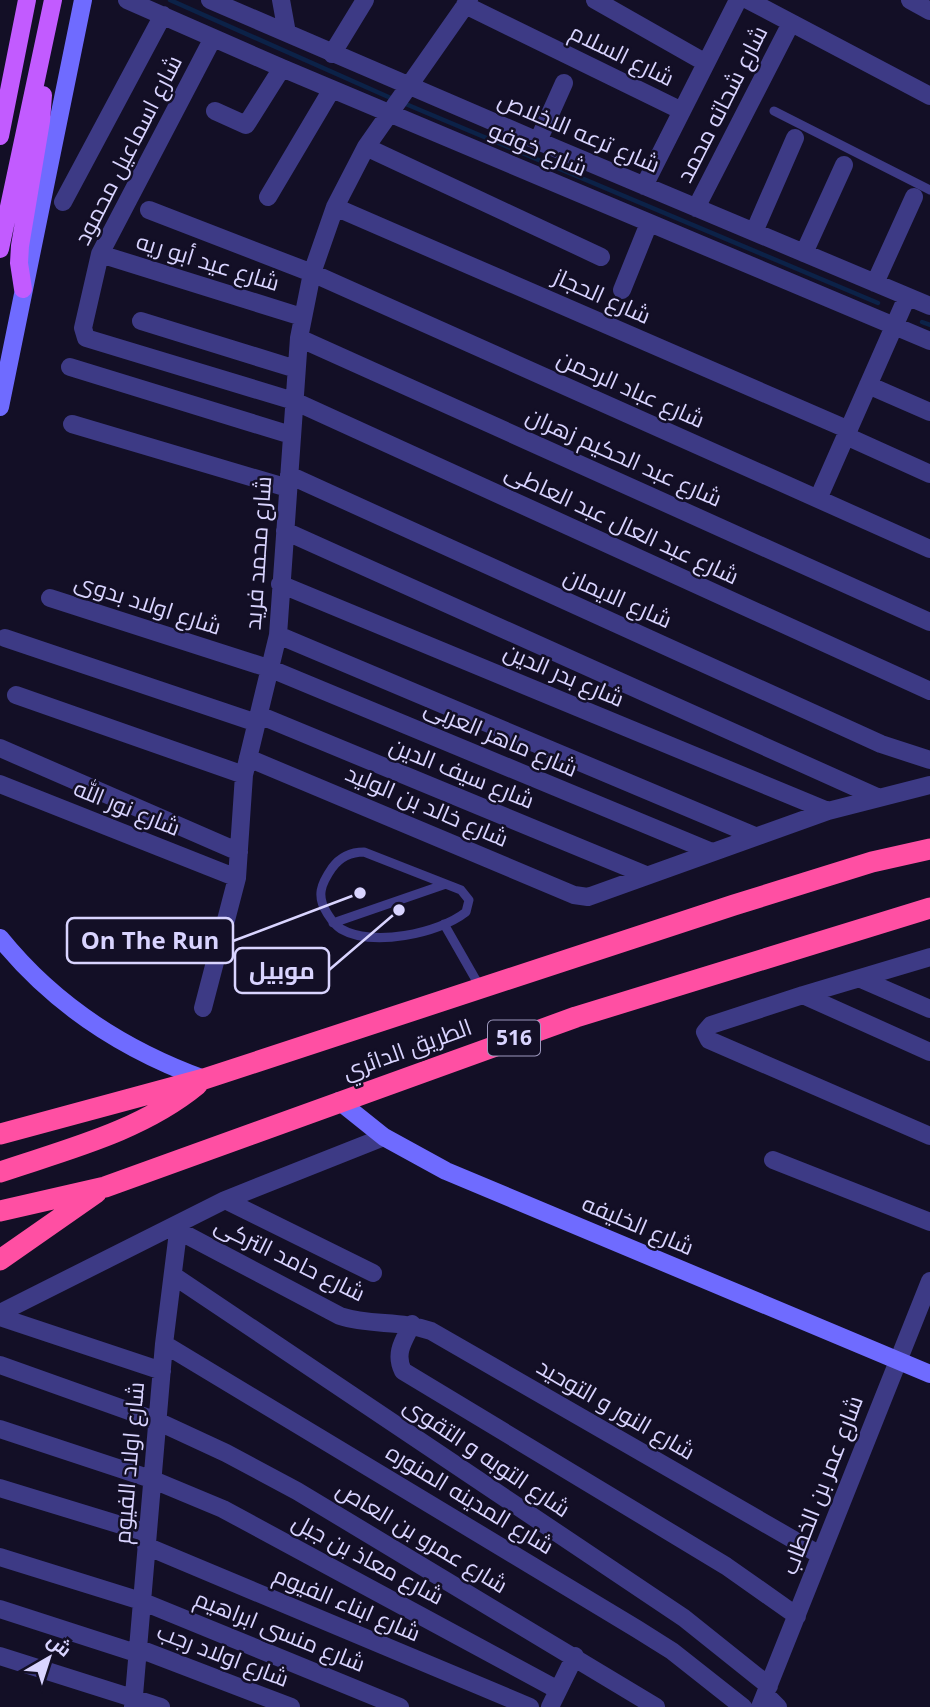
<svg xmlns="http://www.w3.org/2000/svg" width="930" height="1707" font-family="'Open Sans',Cairo,sans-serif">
  <rect width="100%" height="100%" fill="#130f26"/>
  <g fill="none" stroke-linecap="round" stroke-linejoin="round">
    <!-- stream -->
    <path stroke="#0c2248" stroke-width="4.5" d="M170 0 393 99
      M401 102 878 303
      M922 322 930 325"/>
    <!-- lane -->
    <path stroke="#3d3a85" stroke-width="9" d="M774 111 930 190
      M364 852 461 890 469 900 466 912C438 934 372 947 341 929 334 925 331 919 327 913 316 896 321 884 332 868 340 857 350 852 364 852Z
      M333 923 446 884
      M444 924 480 987"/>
    <!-- street -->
    <path stroke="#3d3a85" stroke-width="18" d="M127 0 282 68 930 341
      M210 0 538 141 930 306
      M281 0 287 33
      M595 0 706 63
      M748 0 930 96
      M910 0 930 11
      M465 5 682 111
      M213 38 100 254 83 328 86 338 294 401 930 691
      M332 54 365 0
      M215 111 246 125 282 68
      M538 141 564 83
      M366 147 601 257
      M644 186 738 0
      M268 197 332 89
      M63 202 163 15
      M335 207 849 430
      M696 208 791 23
      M149 210 312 273 930 549
      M754 232 795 138
      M804 253 844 165
      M100 254 302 317
      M875 283 914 197
      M622 290 649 223
      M141 321 296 369
      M299 338 930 622
      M70 367 291 435
      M868 385 930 412
      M72 424 288 488
      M846 436 930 474
      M289 475 881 744 930 760
      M818 499 907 297
      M285 531 877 797
      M280 584 828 811
      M50 598 271 669 712 852
      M278 635 755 836
      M5 638 257 723
      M16 695 244 775
      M259 715 646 875
      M0 748 239 852
      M248 758 574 895 588 897 828 811 930 785
      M0 784 237 878
      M930 957 803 995 711 1025 705 1032 709 1040 930 1136
      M861 979 930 1009
      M803 995 930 1052
      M203 1008 237 878 244 775 278 635 299 338 312 273 335 207 366 147 469 0
      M773 1160 930 1222
      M225 1200 373 1273
      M179 1231 340 1316C371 1326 401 1320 431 1331L820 1555
      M174 1276 684 1618 769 1686
      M0 1313 225 1200 384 1137
      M0 1317 162 1371
      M412 1324C404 1340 394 1353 403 1371L726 1566 797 1616
      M164 1344 637 1629 672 1651 743 1707
      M0 1365 157 1421 226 1453 297 1491 656 1707
      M0 1429 151 1479 223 1509 558 1690
      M0 1488 147 1533
      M146 1546 530 1707
      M0 1557 141 1601 400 1707
      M0 1609 136 1653
      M137 1648 291 1707
      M0 1656 161 1707
      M766 1695 778 1707
      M133 1707 164 1344 179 1224
      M550 1707 575 1656
      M760 1707 930 1281"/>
    <!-- secondary -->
    <path stroke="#6f6bff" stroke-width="18" d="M0 407 83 0
      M0 938C54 1005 124 1050 204 1079
      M339 1101 384 1137 446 1171 930 1374"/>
    <!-- primary -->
    <path stroke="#c25bff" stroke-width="18" d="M0 136 27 0
      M0 249 53 0
      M23 289 19 263 20 246 41 121 43 95"/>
    <!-- highway -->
    <path stroke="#ff4fa3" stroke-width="21" d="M0 1134 204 1079 734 905 872 862 930 849
      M0 1172C68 1149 141 1131 197 1085
      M0 1211 105 1187 576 1017 930 908
      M0 1260 96 1193"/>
  </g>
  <g text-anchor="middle" stroke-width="5" stroke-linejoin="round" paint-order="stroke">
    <!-- shield labels -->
    <rect fill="#130f26" stroke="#9e99be" stroke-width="2" x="488" y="1020.5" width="52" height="35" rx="5"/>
    <g font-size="21" font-weight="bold" fill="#d9d4ff">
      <text x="514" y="1045">516</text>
    </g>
    <!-- street labels -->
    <g font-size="23" fill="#d9d4ff" stroke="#130f26">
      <text transform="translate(622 55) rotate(26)" y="8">شارع السلام</text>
      <text transform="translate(722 104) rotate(-63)" y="8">شارع شحاته محمد</text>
      <text transform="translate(579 132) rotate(23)" y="8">شارع ترعه الاخلاص</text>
      <text transform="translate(538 149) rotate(23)" y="8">شارع خوفو</text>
      <text transform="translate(128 150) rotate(-63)" y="8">شارع اسماعيل محمود</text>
      <text transform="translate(208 262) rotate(17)" y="8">شارع عيد أبو ريه</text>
      <text transform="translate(602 296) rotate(24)" y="8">شارع الحجاز</text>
      <text transform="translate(631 389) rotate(24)" y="8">شارع عباد الرحمن</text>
      <text transform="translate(624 457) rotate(24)" y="8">شارع عبد الحكيم زهران</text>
      <text transform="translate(622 524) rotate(25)" y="8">شارع عبد العال عبد العاطى</text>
      <text transform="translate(258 553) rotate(-86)" y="8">شارع محمد فريد</text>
      <text transform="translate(618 598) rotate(24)" y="8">شارع الايمان</text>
      <text transform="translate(148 604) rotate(18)" y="8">شارع اولاد بدوى</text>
      <text transform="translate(564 675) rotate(23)" y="8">شارع بدر الدين</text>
      <text transform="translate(501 738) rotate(23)" y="8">شارع ماهر العربى</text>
      <text transform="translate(462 773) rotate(22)" y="8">شارع سيف الدين</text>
      <text transform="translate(427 806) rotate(23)" y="8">شارع خالد بن الوليد</text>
      <text transform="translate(127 808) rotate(22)" y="8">شارع نور الله</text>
      <text transform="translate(407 1049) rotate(-20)" y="8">الطريق الدائري</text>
      <text transform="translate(638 1225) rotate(23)" y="8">شارع الخليفه</text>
      <text transform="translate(290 1259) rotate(26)" y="8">شارع حامد التركى</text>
      <text transform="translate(616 1409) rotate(30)" y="8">شارع النور و التوحيد</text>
      <text transform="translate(487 1457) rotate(34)" y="8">شارع التوبه و التقوى</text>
      <text transform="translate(129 1463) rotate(-85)" y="8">شارع اولاد الفيوم</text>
      <text transform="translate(822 1485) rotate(-69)" y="8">شارع عمر بن الخطاب</text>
      <text transform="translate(470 1499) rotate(31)" y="8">شارع المدينه المنوره</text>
      <text transform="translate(422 1537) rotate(31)" y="8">شارع عمرو بن العاص</text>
      <text transform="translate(368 1559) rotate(28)" y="8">شارع معاذ بن جبل</text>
      <text transform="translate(347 1604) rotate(23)" y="8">شارع ابناء الفيوم</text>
      <text transform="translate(280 1631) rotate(22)" y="8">شارع منسى ابراهيم</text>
      <text transform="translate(223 1655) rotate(21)" y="8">شارع اولاد رجب</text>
    </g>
  </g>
  <!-- callouts -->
  <path fill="none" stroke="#d9d4ff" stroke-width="2.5" d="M360 893L233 941M399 910L329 970"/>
  <g fill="#d9d4ff" stroke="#130f26" stroke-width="2.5">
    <circle cx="360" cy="893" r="7"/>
    <circle cx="399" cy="910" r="7"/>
  </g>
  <g fill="#130f26" stroke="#d9d4ff" stroke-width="2.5">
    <rect x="67" y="918" width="166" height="45" rx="7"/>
    <rect x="235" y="948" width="94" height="45" rx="7"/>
  </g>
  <g font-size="24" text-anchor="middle" font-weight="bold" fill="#d9d4ff">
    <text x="150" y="949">On The Run</text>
    <text x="282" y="979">موبيل</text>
  </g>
  <!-- north arrow -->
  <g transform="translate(49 1658) rotate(39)" stroke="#130f26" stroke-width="5" paint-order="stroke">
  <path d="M0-5L12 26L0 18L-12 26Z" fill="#d9d4ff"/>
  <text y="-10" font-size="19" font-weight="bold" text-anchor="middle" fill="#d9d4ff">ش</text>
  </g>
</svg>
